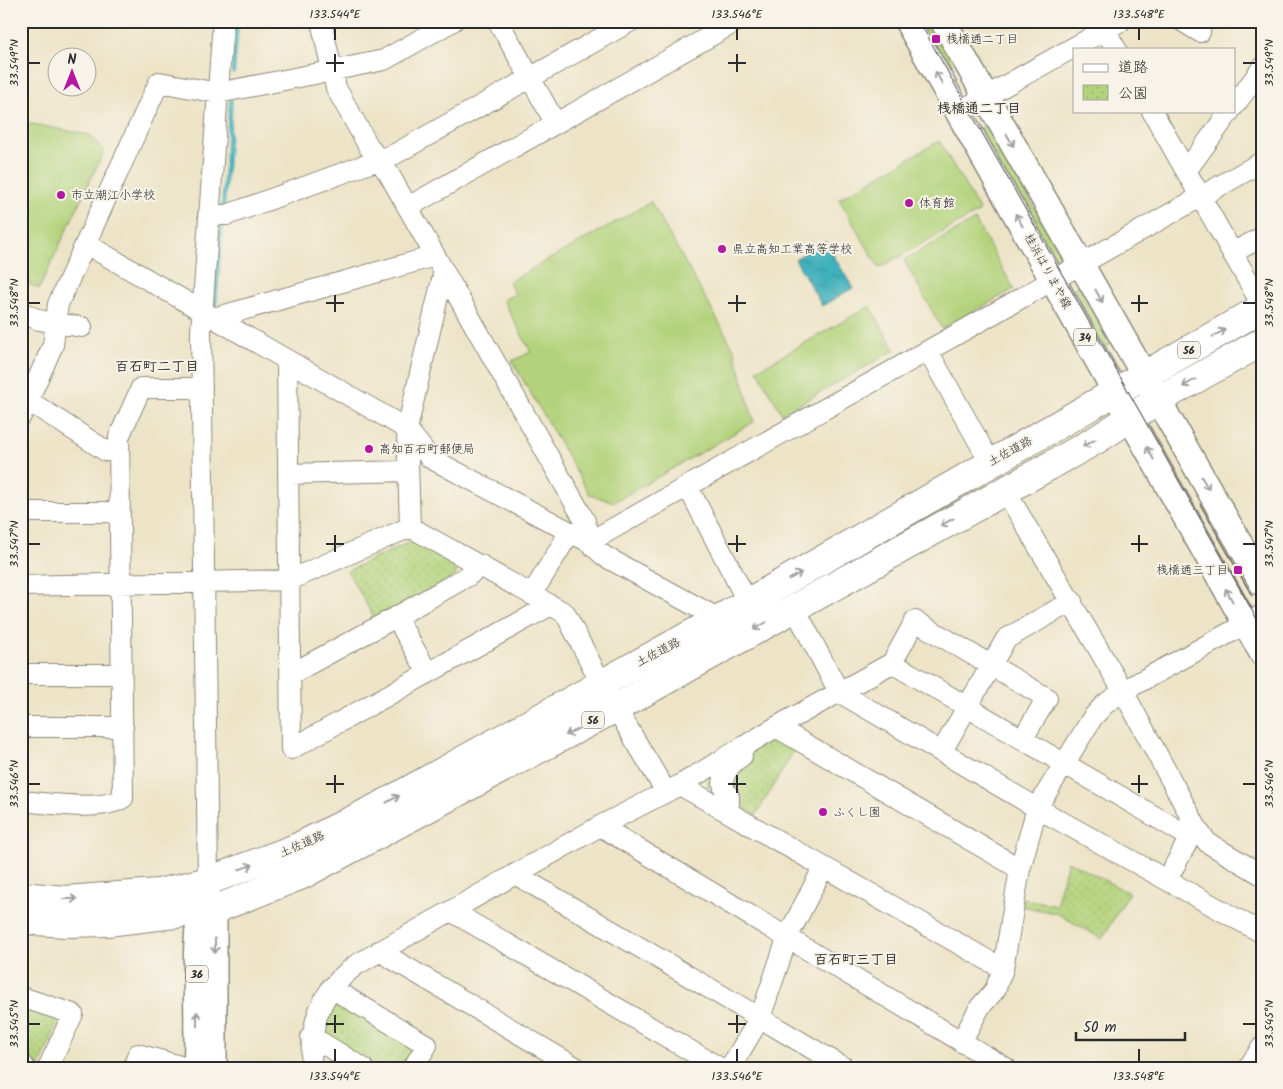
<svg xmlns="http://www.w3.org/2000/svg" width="1283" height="1089" font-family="Kalam,'Klee One',sans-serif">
  <defs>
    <pattern id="grass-tufts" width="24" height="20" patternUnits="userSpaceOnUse" patternTransform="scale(1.25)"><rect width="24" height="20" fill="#b2d37b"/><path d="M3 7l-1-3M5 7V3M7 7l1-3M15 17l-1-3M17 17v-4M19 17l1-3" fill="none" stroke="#99b56a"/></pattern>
    <pattern id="park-dots" width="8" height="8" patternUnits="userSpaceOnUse" patternTransform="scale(1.25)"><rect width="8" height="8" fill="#b2d37b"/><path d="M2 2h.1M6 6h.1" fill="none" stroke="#99b56a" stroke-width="1.8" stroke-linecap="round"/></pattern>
    <pattern id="water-ripples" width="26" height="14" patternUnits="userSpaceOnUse" patternTransform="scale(1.25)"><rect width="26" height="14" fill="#40b0bb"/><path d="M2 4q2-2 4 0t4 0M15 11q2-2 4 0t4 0" fill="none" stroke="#368f98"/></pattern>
  </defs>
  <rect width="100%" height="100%" fill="#f7f3e8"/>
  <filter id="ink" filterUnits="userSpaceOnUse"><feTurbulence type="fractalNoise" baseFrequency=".02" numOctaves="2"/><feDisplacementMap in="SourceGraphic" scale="10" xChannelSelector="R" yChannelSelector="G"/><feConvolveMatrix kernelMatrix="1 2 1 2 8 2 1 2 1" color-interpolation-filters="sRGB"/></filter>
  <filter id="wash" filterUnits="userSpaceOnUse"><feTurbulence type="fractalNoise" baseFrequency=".0096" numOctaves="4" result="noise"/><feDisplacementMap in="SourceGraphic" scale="20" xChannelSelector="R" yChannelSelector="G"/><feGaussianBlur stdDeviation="1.12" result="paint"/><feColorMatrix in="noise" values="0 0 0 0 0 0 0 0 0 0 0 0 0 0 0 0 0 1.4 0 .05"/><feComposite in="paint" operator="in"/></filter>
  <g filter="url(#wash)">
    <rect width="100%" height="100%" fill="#ede4c7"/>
    <!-- grass -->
    <path fill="url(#grass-tufts)" stroke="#6e7f53" d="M915 21H929L953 64 943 69Z
      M988 124 1062 256 1052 262 977 130Z
      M1079 285 1112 343 1100 350 1067 292Z"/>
    <!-- park -->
    <path fill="url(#park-dots)" stroke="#6e7f53" d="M410 542H417L456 566V576L375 619 347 571Z
      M772 737 797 746 756 815 707 787 709 778Z
      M1068 861 1129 893 1102 939 1058 914 1022 906V898L1056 905Z
      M339 1000 418 1047 406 1068H372L322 1037 329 1001Z
      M21 1005 60 1019 39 1068 21 1052Z"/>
    <!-- pitch -->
    <path fill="#b2d37b" stroke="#6e7f53" d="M21 122 90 135 104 151 39 289 21 280Z
      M939 141 980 211 879 268 839 199Z
      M651 202 734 349 754 422 614 502 590 495 512 361 531 352 503 300 515 294 509 282Z
      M975 220 1014 289 942 329 904 260Z
      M870 306 895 350 782 414 757 370Z"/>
    <!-- water -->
    <path fill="url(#water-ripples)" stroke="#366e73" d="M825 241 853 288 822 306 795 259Z"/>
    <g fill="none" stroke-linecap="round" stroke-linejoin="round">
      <!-- stream -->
      <path stroke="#40b0bb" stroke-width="4.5" d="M233 72 237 21
        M223 207 231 101
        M215 305 221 225"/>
    </g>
  </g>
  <g filter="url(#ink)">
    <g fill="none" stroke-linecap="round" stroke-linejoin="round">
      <!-- minor casing -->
      <g stroke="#8c8879" stroke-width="22">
        <path id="minor" d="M321 21 336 88 369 147 389 174 585 521 589 542
          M498 21 556 124
          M1182 21 1200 32
          M1105 30 1116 49
          M1234 106 1262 68
          M1152 111 1262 305
          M958 112 1121 21
          M1186 171 1230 111
          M408 207 737 21
          M208 215H227L395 154 631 21
          M86 244 407 429 430 458 589 542 604 556 719 619
          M1232 253 1262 237
          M21 312 39 320 82 327
          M214 318 435 256
          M928 351 990 462
          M287 360 291 749 551 605
          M21 396 106 451H119
          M21 416 53 345 58 304 159 82 218 93 350 67 384 60 453 21
          M288 474 408 471
          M688 487 748 603
          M1005 490 1123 691 1199 832 1208 843 1262 875
          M21 512H120
          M410 527 407 429 444 271
          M589 542 1262 162
          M21 586 290 580 410 527 565 613 601 683 666 792
          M532 594 570 532
          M794 607 839 692 1037 808 1262 933
          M396 617 428 673
          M892 663 1190 837
          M21 674H121
          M291 674 396 617 468 576 481 565
          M21 727H123
          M776 727 1020 869
          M942 751 1006 639 1072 601
          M680 785 1003 969
          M21 801C45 803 104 812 123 798L119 437 141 388H202
          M729 804V796C715 782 729 764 742 756
          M600 826 1006 1068
          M515 874 845 1068
          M1167 880 1190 837 1199 832
          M208 881 201 331 223 21
          M451 911 720 1068
          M379 951 577 1068
          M331 988 427 1045 413 1068
          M21 997 73 1014 48 1068
          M311 1036 363 1068
          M961 1042 980 1007 995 990 1003 969 1020 869 1037 808 1093 717 1104 705 1123 691 1262 615
          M21 1063 25 1068
          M133 1068 138 1054 184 1067H196
          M311 1068C311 1022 318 994 356 965L600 826 680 785 776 727 892 663 915 621 1047 698 1023 738
          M730 1068 760 1018 788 936 823 868
          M1248 1068 1262 1047"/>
      </g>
      <!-- major casing -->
      <g stroke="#8c8879" stroke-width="28">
        <path id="major" d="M907 21 1262 653
          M943 21 1262 583
          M196 1068C200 1010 190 949 204 893
          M214 1068V903"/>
      </g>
      <!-- highway casing -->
      <g stroke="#8c8879" stroke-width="30">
        <path id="highway" d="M21 896 66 900 158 893 208 881 296 848 382 805 719 619 1262 308
          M21 920 66 923 107 922 200 911 216 909 302 875 616 708 1096 440 1158 400 1262 342"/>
      </g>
      <!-- minor -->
      <use href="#minor" stroke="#fff" stroke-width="20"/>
      <!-- major -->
      <use href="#major" stroke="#fff" stroke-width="25"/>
      <!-- highway -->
      <use href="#highway" stroke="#fff" stroke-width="28"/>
      <!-- tram -->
      <path stroke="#2b2b2b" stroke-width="1" d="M919 21 1262 628
        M1200 504 1252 596"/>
    </g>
    <!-- one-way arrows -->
    <defs><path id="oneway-shaft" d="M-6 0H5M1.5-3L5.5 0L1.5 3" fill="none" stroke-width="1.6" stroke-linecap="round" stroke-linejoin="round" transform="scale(1.25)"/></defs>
    <g stroke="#a0a0a0">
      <use href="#oneway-shaft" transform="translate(939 78) rotate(-119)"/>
      <use href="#oneway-shaft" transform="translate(1010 140) rotate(60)"/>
      <use href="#oneway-shaft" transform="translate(1019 220) rotate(-119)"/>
      <use href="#oneway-shaft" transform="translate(1099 296) rotate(61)"/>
      <use href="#oneway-shaft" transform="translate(1219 333) rotate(-30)"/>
      <use href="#oneway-shaft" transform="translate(1189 383) rotate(150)"/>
      <use href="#oneway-shaft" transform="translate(1089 443) rotate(151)"/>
      <use href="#oneway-shaft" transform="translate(1150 453) rotate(-119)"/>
      <use href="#oneway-shaft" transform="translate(1205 483) rotate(60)"/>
      <use href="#oneway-shaft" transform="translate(947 522) rotate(151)"/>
      <use href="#oneway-shaft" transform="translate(795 576) rotate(-30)"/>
      <use href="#oneway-shaft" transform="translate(1229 595) rotate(-119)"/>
      <use href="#oneway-shaft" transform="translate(760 626) rotate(150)"/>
      <use href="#oneway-shaft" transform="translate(572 732) rotate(152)"/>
      <use href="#oneway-shaft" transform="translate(393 799) rotate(-29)"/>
      <use href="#oneway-shaft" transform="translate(246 867) rotate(-20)"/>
      <use href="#oneway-shaft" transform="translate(70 899)"/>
      <use href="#oneway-shaft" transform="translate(215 946) rotate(90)"/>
      <use href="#oneway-shaft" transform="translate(197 1019) rotate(-90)"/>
    </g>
  </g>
  <!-- ticks -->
  <path fill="none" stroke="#2b2b2b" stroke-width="2" d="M335 28V40M737 28V40M1139 28V40M335 54V72M737 54V72M28 63H40M326 63H344M728 63H746M1243 63H1256M335 295V312M737 295V312M1139 295V312M28 303H40M326 303H344M728 303H746M1131 303H1148M1243 303H1256M335 535V552M737 535V552M1139 535V552M28 544H40M326 544H344M728 544H746M1131 544H1148M1243 544H1256M335 775V793M737 775V793M1139 775V793M28 784H40M326 784H344M728 784H746M1131 784H1148M1243 784H1256M335 1015V1033M737 1015V1033M28 1024H40M326 1024H344M728 1024H746M1243 1024H1256M335 1049V1062M737 1049V1062M1139 1049V1062"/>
  <!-- markers -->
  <g fill="#b5179e" stroke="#f7f3e8" stroke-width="2">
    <rect x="931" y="34" width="10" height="10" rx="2.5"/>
    <circle cx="61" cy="195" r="5"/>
    <circle cx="909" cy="203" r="5"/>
    <circle cx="722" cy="249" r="5"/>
    <circle cx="369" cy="449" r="5"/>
    <rect x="1233" y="565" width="10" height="10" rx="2.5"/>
    <circle cx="823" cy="812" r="5"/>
  </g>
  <g text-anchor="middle" stroke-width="4" stroke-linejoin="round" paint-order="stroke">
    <!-- shield labels -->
    <g fill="#f7f3e8" stroke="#686764" stroke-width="1">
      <rect x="1074" y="328.5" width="22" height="17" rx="4"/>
      <rect x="1178" y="341.5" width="22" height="17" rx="4"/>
      <rect x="582" y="711.5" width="22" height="17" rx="4"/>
      <rect x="186" y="965.5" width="22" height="17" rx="4"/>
    </g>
    <g font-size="11" font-weight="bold" fill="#2b2b2b">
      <text x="1085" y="341">34</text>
      <text x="1189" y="354">56</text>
      <text x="593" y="724">56</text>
      <text x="197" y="978">36</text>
    </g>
    <!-- poi labels -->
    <g font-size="12" fill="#2b2b2b" stroke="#f7f3e8" text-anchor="start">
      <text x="946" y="43">桟橋通二丁目</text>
      <text x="71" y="199">市立潮江小学校</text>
      <text x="919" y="207">体育館</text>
      <text x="732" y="253">県立高知工業高等学校</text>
      <text x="379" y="453">高知百石町郵便局</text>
      <text x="1228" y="574" text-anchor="end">桟橋通三丁目</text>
      <text x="833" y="816">ふくし園</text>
    </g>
    <!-- street labels -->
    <g font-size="12" fill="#2b2b2b" stroke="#f7f3e8">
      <text transform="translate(1048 271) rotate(61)" y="4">桂浜はりまや線</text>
      <text transform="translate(1010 451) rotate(-29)" y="4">土佐道路</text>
      <text transform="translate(658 652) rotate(-28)" y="4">土佐道路</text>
      <text transform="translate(302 844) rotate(-24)" y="4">土佐道路</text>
    </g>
    <!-- neighbourhood labels -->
    <g font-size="14" font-weight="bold" fill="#2b2b2b" stroke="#f7f3e8">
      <text x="979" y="113">桟橋通二丁目</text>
      <text x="157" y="371">百石町二丁目</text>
      <text x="856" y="964">百石町三丁目</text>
    </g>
  </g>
  <!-- margin -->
  <rect width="1283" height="1089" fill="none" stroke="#f7f3e8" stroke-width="55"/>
  <!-- legend -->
  <rect x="1073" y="48" width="162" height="65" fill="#f7f3e8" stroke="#a5a39c"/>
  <rect x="1083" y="64" width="25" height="8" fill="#ffffff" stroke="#a5a39c"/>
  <text x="1118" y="72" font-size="15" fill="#2b2b2b">道路</text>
  <rect x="1083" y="85" width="25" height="15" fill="url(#park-dots)" stroke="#a5a39c"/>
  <text x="1118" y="98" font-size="15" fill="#2b2b2b">公園</text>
  <!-- north arrow -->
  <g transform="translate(72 72)"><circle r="24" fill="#f7f3e8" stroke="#a5a39c"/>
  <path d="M0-4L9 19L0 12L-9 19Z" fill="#b5179e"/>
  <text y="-8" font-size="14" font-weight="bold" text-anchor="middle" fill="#2b2b2b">N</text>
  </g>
  <!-- scale -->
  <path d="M1076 1032v8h109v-8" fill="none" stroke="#2b2b2b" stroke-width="2.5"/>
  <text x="1083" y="1032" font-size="15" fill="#2b2b2b" stroke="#f7f3e8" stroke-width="4" paint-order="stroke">50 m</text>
  <rect x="28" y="28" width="1228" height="1034" fill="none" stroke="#2b2b2b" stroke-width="2"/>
  <g font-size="12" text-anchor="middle" fill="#2b2b2b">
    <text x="335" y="18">133.544°E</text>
    <text x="737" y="18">133.546°E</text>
    <text x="1139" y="18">133.548°E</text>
    <text transform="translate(14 63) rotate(-90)" y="4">33.549°N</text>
    <text transform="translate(1269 63) rotate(-90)" y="4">33.549°N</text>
    <text transform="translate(14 303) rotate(-90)" y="4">33.548°N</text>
    <text transform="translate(1269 303) rotate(-90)" y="4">33.548°N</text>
    <text transform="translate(14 544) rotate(-90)" y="4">33.547°N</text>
    <text transform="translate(1269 544) rotate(-90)" y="4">33.547°N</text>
    <text transform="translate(14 784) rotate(-90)" y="4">33.546°N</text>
    <text transform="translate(1269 784) rotate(-90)" y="4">33.546°N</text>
    <text transform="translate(14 1024) rotate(-90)" y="4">33.545°N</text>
    <text transform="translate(1269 1024) rotate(-90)" y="4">33.545°N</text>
    <text x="335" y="1080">133.544°E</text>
    <text x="737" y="1080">133.546°E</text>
    <text x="1139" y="1080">133.548°E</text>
  </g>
</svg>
